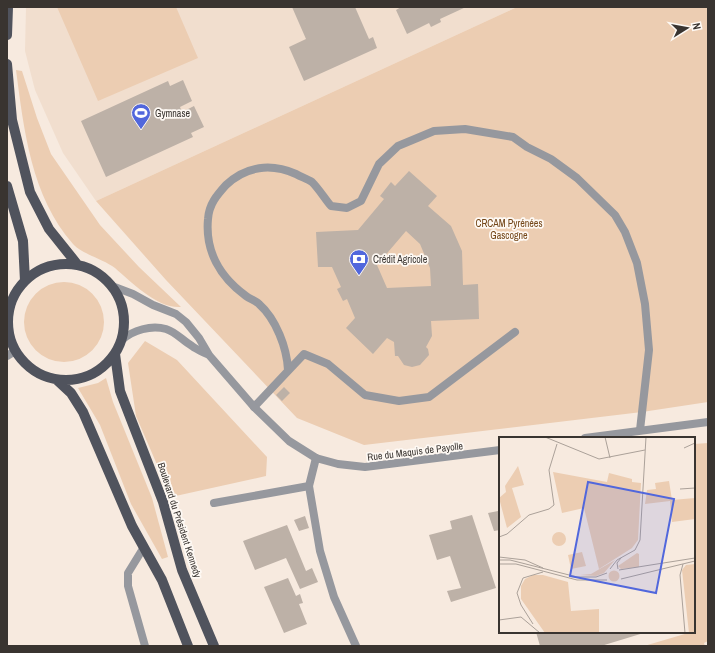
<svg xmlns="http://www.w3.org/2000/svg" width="715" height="653" font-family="'Archivo Narrow',sans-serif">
  <rect width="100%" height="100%" fill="#f7eadf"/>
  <!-- built -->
  <path fill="#f1dece" d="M26 7H517L96 201 63 153 35 90 25 51Z"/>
  <!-- green -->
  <path fill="#eccdb2" d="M57 7H176L198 58 98 101Z
    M517 7H708V402L642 412 364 445 297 418 166 280 96 201Z
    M16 70 22 71 37 118 51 154 100 225 139 267 181 307C158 309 131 282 115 268 103 259 82 254 73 244 31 196 24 130 16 70Z
    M24 322a40 40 0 1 1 80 0a40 40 0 1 1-80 0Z
    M145 341 177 360 267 457 266 476 171 497 136 416 128 363Z
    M106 378 113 402 152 498 168 557 162 559 131 504 100 425 78 388 98 383Z
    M708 443V641L704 643 705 646H644L695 631 694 444Z"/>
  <!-- building -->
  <path fill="#bdb1a7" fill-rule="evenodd" d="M292 7H355L369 39 373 37 377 48 304 81 289 47 306 39Z
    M401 7H466L440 19 441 22 431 27 429 23 407 34 396 10Z
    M183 80 192 101 180 107 182 112 194 106 204 127 191 133 193 137 106 177 81 121 168 81 170 86Z
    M409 171 437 196 428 206 451 226 462 251 463 285 478 284 479 319 431 321 432 336 426 347 428 349 429 355 420 365 412 367 404 365 398 356H395L394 342 387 338 373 354 346 328 355 318 347 299 343 301 337 289 341 287 332 267H318L316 232 358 230 384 199 380 196 391 182 395 186ZM406 231 420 244 430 268 431 286 387 288 377 265Z
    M284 387 290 393 282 401 276 395Z
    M498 511 500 530 494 531 488 513Z
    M472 515 496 588 451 602 447 591 461 588 450 556 437 560 429 535 452 529 450 521Z
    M305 516 309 528 299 531 294 520Z
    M287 525 306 571 312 568 318 582 300 589 286 558 255 570 243 541Z
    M288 578 296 596 300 594 303 603 299 604 307 624 284 633 264 587Z
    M536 632H647L601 646H540Z"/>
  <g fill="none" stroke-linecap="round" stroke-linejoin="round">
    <!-- service -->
    <path stroke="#96989e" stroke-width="8" d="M7 356 15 351
      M288 370C287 348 276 319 259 304 256 301 250 299 246 296 220 277 205 251 208 219 209 204 217 195 226 185 246 166 271 163 296 174 301 177 308 179 312 182 319 189 325 199 331 206L347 208 361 201 379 164 398 146 434 131 465 129 513 137 527 147 551 159 577 178 615 215 625 232 637 263 645 304 649 350 640 430
      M254 407 304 354 328 364 365 395 399 401 429 397 515 332
      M309 486 320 551 334 597 356 646
      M214 503 309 486 316 458
      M144 547 128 573V586L145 646"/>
    <!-- tertiary -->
    <path stroke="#96989e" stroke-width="8" d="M112 286 133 294 153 305 176 314 186 322 199 338 209 355 254 407 289 441 316 458 338 464 365 467 500 450
      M122 340C133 330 151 325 166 329 176 332 183 341 192 346 197 350 203 352 209 355
      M585 438 708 422"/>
    <!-- primary -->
    <path stroke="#50535d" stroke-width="10" d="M7 35 8 7
      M7 64 12 120 30 192 49 229 77 264
      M7 186 23 241 25 281
      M8 322a58 58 0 1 1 116 0a58 58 0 1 1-116 0Z
      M115 354 120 391 163 502 182 570 214 646
      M57 380 71 393 83 412 132 526 162 580 188 646"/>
  </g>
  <!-- icons -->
  <defs>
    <g id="stadium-pin" transform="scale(1)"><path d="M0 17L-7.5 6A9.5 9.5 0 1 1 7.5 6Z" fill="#5167dc" stroke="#fef9f4"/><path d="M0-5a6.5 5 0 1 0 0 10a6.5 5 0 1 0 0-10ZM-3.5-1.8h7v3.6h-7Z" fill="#fff"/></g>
    <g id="bank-pin" transform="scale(1)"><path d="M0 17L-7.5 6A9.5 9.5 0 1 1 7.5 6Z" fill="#5167dc" stroke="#fef9f4"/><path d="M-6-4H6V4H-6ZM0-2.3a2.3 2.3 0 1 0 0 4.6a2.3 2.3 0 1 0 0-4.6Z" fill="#fff"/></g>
  </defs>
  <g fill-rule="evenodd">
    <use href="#stadium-pin" x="141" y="113"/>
    <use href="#bank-pin" x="359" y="259"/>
  </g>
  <g text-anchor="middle" stroke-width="3.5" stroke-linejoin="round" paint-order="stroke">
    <!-- poi labels -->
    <g font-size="10" fill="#393430" stroke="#fef9f4" text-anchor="start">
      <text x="155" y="117">Gymnase</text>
      <text x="373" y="263">Crédit Agricole</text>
    </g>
    <!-- park labels -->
    <g font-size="10" fill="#734618" stroke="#fef9f4">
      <text x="509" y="227">CRCAM Pyrénées<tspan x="509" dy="12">Gascogne</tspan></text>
    </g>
    <!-- street labels -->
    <g font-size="10" fill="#393430" stroke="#fef9f4">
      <text transform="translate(415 451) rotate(-7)" y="4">Rue du Maquis de Payolle</text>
      <text transform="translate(180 520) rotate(72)" y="4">Boulevard du Président Kennedy</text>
    </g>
  </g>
  <!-- overview -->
  <g transform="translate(499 437)">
    <rect width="196" height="196" fill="#f7eadf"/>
    <path d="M19 29 25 48 13 51 22 80 8 91 0 61 7 55 6 49ZM54 35 108 45 110 36 133 42V45L142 46 139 103 133 111 100 132 85 71 63 76ZM170 44 173 63 196 61V82L173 85 171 64 146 67 148 53 157 52 156 46ZM53 102a7 7 0 1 1 14 0a7 7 0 1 1-14 0ZM83 115 87 129 72 132 69 118ZM138 116 140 117V130L122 132 119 129ZM116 123 105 136 97 139 81 138 92 137ZM196 127V196H190L183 133 187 128ZM109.5 139a5.5 5.5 0 1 1 11 0a5.5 5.5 0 1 1-11 0ZM34 138H44L69 145 72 174 100 172V196H46L22 162V149L26 142Z" fill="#eccdb2"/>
    <path fill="none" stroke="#aba199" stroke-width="1" d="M46 0 100 22 146 13M106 0 111 21M185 11 196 6M181 52 196 51M0 100 8 97 30 78 50 72 55 68 50 33 58 7M0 120 26 123 44 131M0 123H11L78 140H97L108 136M0 127H17L78 143H108M184 127 181 138 186 196M111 132 118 123 136 113 141 103 147 0M119 132 118 126 122 121M120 133 196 121M122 142 196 124M0 183 22 180 41 196M34 187 22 168 18 156 24 141 44 135"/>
    <path fill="#5167dc" fill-opacity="0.15" stroke="#5167dc" stroke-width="2" d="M89 45 175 62 157 156 71 139Z"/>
    <rect width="196" height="196" fill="none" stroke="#393430" stroke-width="2"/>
  </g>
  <!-- border -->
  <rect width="715" height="653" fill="none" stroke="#393430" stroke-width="16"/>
  <!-- north arrow -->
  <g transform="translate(687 28) rotate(79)" stroke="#fef9f4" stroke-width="3" paint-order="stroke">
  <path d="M0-3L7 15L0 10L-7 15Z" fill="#393430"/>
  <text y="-6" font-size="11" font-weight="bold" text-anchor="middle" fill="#393430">N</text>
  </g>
</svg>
